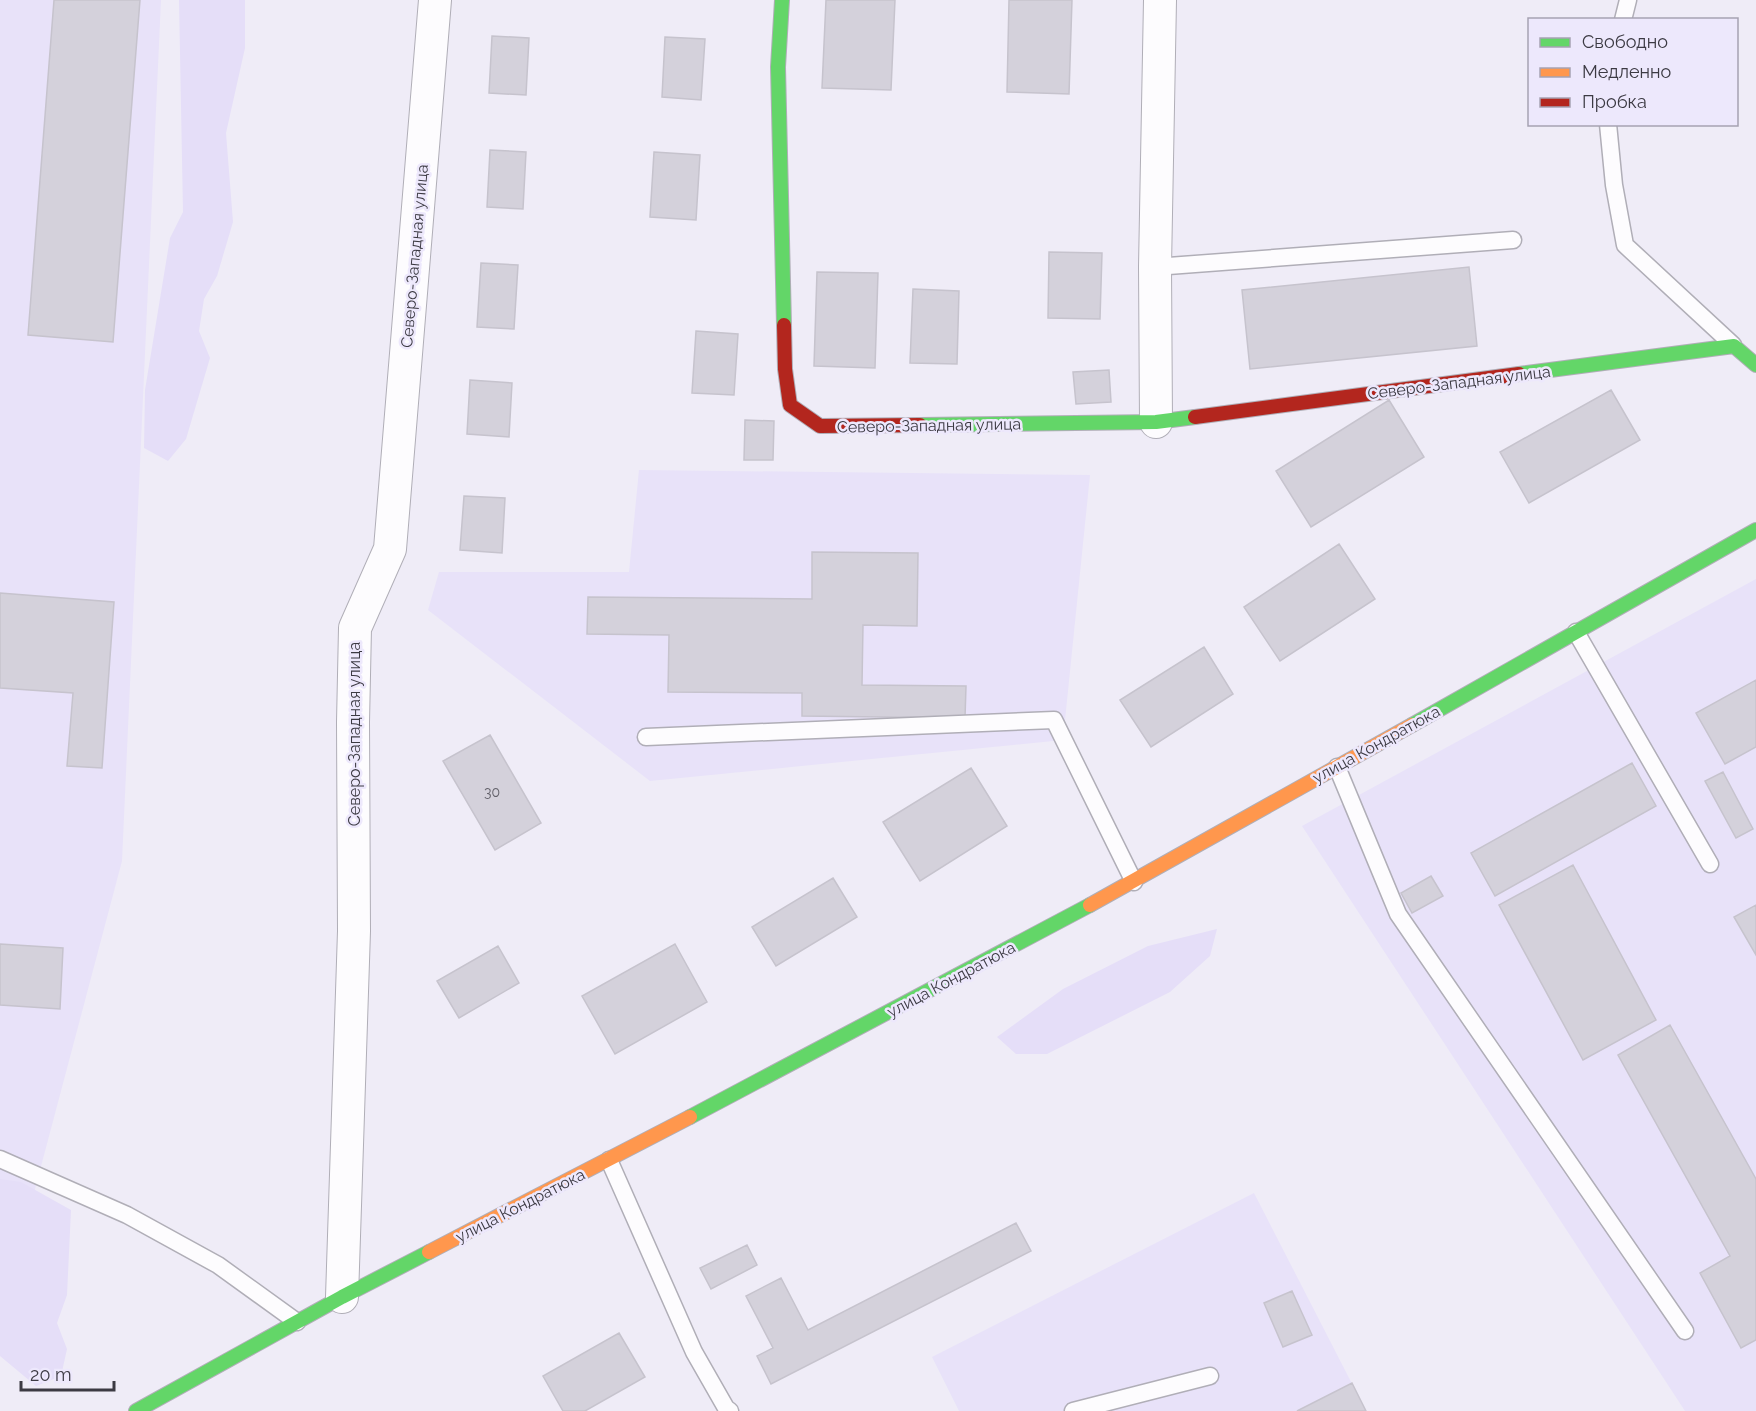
<svg xmlns="http://www.w3.org/2000/svg" width="1756" height="1411" font-family="Raleway,sans-serif">
  <rect width="100%" height="100%" fill="#efecf7"/>
  <!-- built -->
  <path fill="#e8e2f9" d="M0 0H161L122 861 0 1321Z
    M639 470 1090 475 1063 740 650 781 428 610 439 572H629Z
    M1756 579V1411H1685L1302 826Z
    M1254 1193 1366 1411H959L932 1357Z"/>
  <!-- green -->
  <path fill="#e5def8" d="M179 0H245V48L226 133 233 222 217 276 204 299 199 331 210 358 186 439 168 461 144 448 145 390 170 238 183 212Z
    M1217 929 1210 956 1170 992 1047 1054H1016L997 1037 1063 989 1148 946Z
    M0 1179 21 1182 71 1210 67 1295 57 1323 67 1349 61 1376 36 1386 0 1356Z"/>
  <!-- building -->
  <path fill="#d4d1db" stroke="#c6c3cd" stroke-width="1.5" d="M54 0H140L113 342 28 335Z
    M826 0H895L891 90 822 88Z
    M1009 0H1072L1069 94 1007 92Z
    M492 36 529 38 526 95 489 93Z
    M665 37 705 39 701 100 662 97Z
    M490 150 526 152 523 209 487 207Z
    M654 152 700 155 696 220 650 217Z
    M1049 252 1102 253 1100 319 1048 318Z
    M481 263 518 265 514 329 477 327Z
    M1469 267 1477 346 1250 369 1242 290Z
    M817 272 878 273 875 368 814 366Z
    M913 289 959 291 957 364 910 363Z
    M696 331 738 334 734 395 692 393Z
    M1109 370 1111 402 1076 404 1073 372Z
    M470 380 512 383 509 437 467 434Z
    M1611 390 1640 440 1529 503 1500 452Z
    M1389 400 1424 457 1311 527 1276 471Z
    M745 420 774 421 773 460H744Z
    M464 496 505 498 502 553 460 550Z
    M1339 544 1375 599 1280 661 1244 607Z
    M812 552 918 553 917 626 863 625 862 685 966 686 965 718 802 716V693L668 692 669 635 587 634 588 597 812 599Z
    M0 593 114 602 102 768 67 766 73 693 0 688Z
    M1204 647 1233 694 1151 747 1120 700Z
    M1756 680V747L1725 764 1696 713Z
    M490 735 541 823 495 850 443 761Z
    M1632 763 1656 806 1495 896 1471 853Z
    M971 768 1007 826 920 881 883 822Z
    M1723 772 1753 829 1736 838 1705 781Z
    M1573 865 1656 1020 1583 1060 1499 905Z
    M1431 876 1443 896 1412 913 1401 893Z
    M833 878 857 917 776 966 752 927Z
    M1756 905V955L1734 917Z
    M0 944 63 948 60 1009 0 1005Z
    M675 944 707 1002 615 1054 582 996Z
    M498 946 519 983 459 1018 437 981Z
    M1670 1025 1756 1179V1340L1741 1348 1700 1273 1730 1256 1618 1055Z
    M1016 1223 1031 1251 771 1384 757 1356 773 1348 746 1296 781 1278 808 1330Z
    M747 1245 757 1265 711 1289 700 1268Z
    M1292 1291 1312 1335 1283 1347 1264 1303Z
    M619 1333 645 1377 585 1411H563L543 1376Z
    M1352 1383 1366 1411H1297Z"/>
  <g fill="none" stroke-linecap="round" stroke-linejoin="round">
    <!-- lane casing -->
    <g stroke="#b0aeb7" stroke-width="19">
      <path id="lane" d="M1623 20 1628 0
        M1608 124 1614 185 1625 245 1733 345
        M1155 267 1513 240
        M1576 632 1710 864
        M646 737 1054 720 1134 882
        M1337 767 1398 914 1685 1331
        M0 1159 127 1215 218 1265 297 1322
        M609 1160 694 1352 726 1408 730 1411
        M1073 1411 1210 1376"/>
    </g>
    <!-- street casing -->
    <g stroke="#b0aeb7" stroke-width="34">
      <path id="street" d="M1156 422 1155 267 1160 0
        M342 1297 354 931 353 722 355 628 390 549 435 0"/>
    </g>
    <!-- fast casing -->
    <g stroke="#b0aeb7" stroke-width="16">
      <path id="fast" d="M782 0 778 67 784 325
        M1519 374 1734 346 1756 365
        M920 425 1156 422 1195 417
        M1412 725 1756 530
        M690 1117 1090 905
        M136 1411 342 1297 429 1252"/>
    </g>
    <!-- slow casing -->
    <g stroke="#b0aeb7" stroke-width="16">
      <path id="slow" d="M1090 905 1412 725
        M429 1252 690 1117"/>
    </g>
    <!-- jam casing -->
    <g stroke="#b0aeb7" stroke-width="16">
      <path id="jam" d="M784 325 785 369 790 405 820 426 920 425
        M1195 417 1519 374"/>
    </g>
    <!-- lane -->
    <use href="#lane" stroke="#fdfcfe" stroke-width="16"/>
    <!-- street -->
    <use href="#street" stroke="#fdfcfe" stroke-width="32"/>
    <!-- fast -->
    <use href="#fast" stroke="#63d668" stroke-width="14"/>
    <!-- slow -->
    <use href="#slow" stroke="#ff974d" stroke-width="14"/>
    <!-- jam -->
    <use href="#jam" stroke="#b3261e" stroke-width="14"/>
  </g>
  <g text-anchor="middle" stroke-width="5" stroke-linejoin="round" paint-order="stroke">
    <!-- number labels -->
    <g font-size="14" fill="#626069">
      <text x="492" y="797">30</text>
    </g>
    <!-- street labels -->
    <g font-size="16" fill="#3c3a43" stroke="#ede8fc">
      <text transform="translate(414 256) rotate(-85)" y="6">Северо-Западная улица</text>
      <text transform="translate(1459 382) rotate(-7)" y="6">Северо-Западная улица</text>
      <text transform="translate(929 425) rotate(-1)" y="6">Северо-Западная улица</text>
      <text transform="translate(354 734) rotate(-90)" y="6">Северо-Западная улица</text>
      <text transform="translate(1376 744) rotate(-29)" y="6">улица Кондратюка</text>
      <text transform="translate(951 979) rotate(-28)" y="6">улица Кондратюка</text>
      <text transform="translate(520 1205) rotate(-27)" y="6">улица Кондратюка</text>
    </g>
  </g>
  <!-- legend -->
  <rect x="1528" y="18" width="210" height="108" fill="#ede8fc" stroke="#a6a2b2" stroke-width="1.5"/>
  <rect x="1540" y="38" width="30" height="9" fill="#63d668" stroke="#a6a2b2" stroke-width="1.5"/>
  <text x="1582" y="48" font-size="18" fill="#3c3a43">Свободно</text>
  <rect x="1540" y="68" width="30" height="9" fill="#ff974d" stroke="#a6a2b2" stroke-width="1.5"/>
  <text x="1582" y="78" font-size="18" fill="#3c3a43">Медленно</text>
  <rect x="1540" y="98" width="30" height="9" fill="#b3261e" stroke="#a6a2b2" stroke-width="1.5"/>
  <text x="1582" y="108" font-size="18" fill="#3c3a43">Пробка</text>
  <!-- scale -->
  <path d="M21 1381v9h93v-9" fill="none" stroke="#3c3a43" stroke-width="3"/>
  <text x="30" y="1381" font-size="18" fill="#3c3a43" stroke="#ede8fc" stroke-width="4.5" paint-order="stroke">20 m</text>
</svg>
